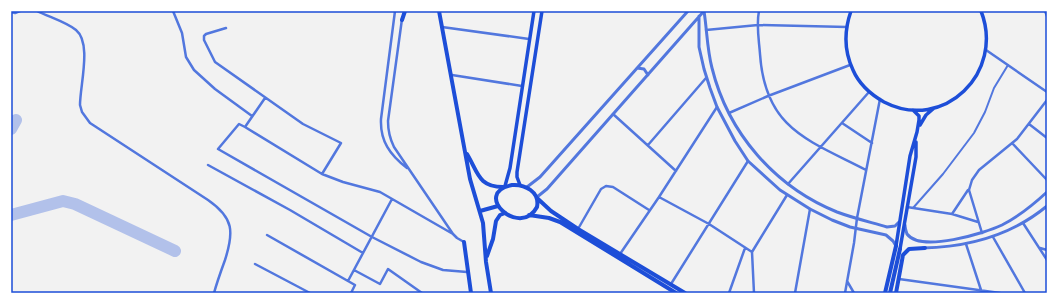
<svg xmlns="http://www.w3.org/2000/svg" width="1058" height="304" font-family="Cabin,sans-serif">
  <rect width="100%" height="100%" fill="#f2f2f2"/>
  <g fill="none" stroke-linecap="round" stroke-linejoin="round">
    <!-- taxiway -->
    <path stroke="#b2c1ea" stroke-width="12" d="M11 129 16 120
      M11 215 63 201 75 204 175 251"/>
    <!-- pedestrian -->
    <path stroke="#5277de" stroke-width="2" d="M913 208 943 174 974 133 985 112 994 88 1008 65"/>
    <!-- minor -->
    <path stroke="#5277de" stroke-width="2.5" d="M37 11C49 17 66 22 76 30 92 43 80 85 80 105L82 112 90 123 208 200C234 218 234 232 225 260 221 271 217 282 214 293
      M173 11 182 33 186 57 194 70 215 89 252 116
      M395 11 381 119C380 141 390 155 407 168
      M759 11C756 25 759 40 760 54 765 129 808 140 866 170
      M1045 11 1047 16
      M11 12 15 13 20 11
      M402 19 388 121C388 130 390 139 394 147L453 234 457 238 464 242
      M442 27 529 39
      M226 28 206 34 204 36V40L215 62 303 124 341 143 322 174
      M706 30 758 25 847 27
      M986 50 1047 92
      M452 75 522 86
      M265 98 245 127 322 174 343 182 380 192 453 234
      M729 113 768 96 850 65
      M613 114 676 171
      M842 123 872 143
      M1029 124 1047 138
      M245 127 239 124 218 149 372 237 421 262 443 270 467 272
      M1012 143 1047 180
      M648 145 706 78
      M208 165 290 210 363 253
      M788 184 869 92
      M659 197 709 224 752 252 754 293
      M907 207 952 214 978 222
      M952 214 968 190
      M1023 223 1047 260
      M578 229 601 189 606 186 613 187 649 210
      M982 233 969 190 972 180 979 170 1017 139 1047 100
      M267 235 355 285 351 293
      M993 237 1025 293
      M966 244 981 290V293
      M1040 248 1047 250
      M752 252 787 195
      M620 254 659 197 717 107
      M255 264 310 293
      M354 270 380 284 388 269 422 293
      M899 279 1000 293
      M348 281 392 199
      M847 281 854 293
      M671 284 748 161
      M729 293 745 248
      M795 293 810 209
      M845 293 854 243 857 218 880 99
      M1046 293H1047"/>
    <!-- tertiary -->
    <path stroke="#5277de" stroke-width="3" d="M704 11C707 30 707 49 712 68 728 133 775 187 837 212 853 218 870 222 887 227L895 226 899 222
      M699 16V47L704 69 710 88 717 107 735 141 748 161 780 190 810 209 832 220 850 227 886 235 893 241 896 246
      M637 68 644 69 648 75
      M527 187 540 177 688 11
      M537 197 547 189 704 11
      M905 225C905 228 906 231 907 234 921 253 985 233 1002 225 1018 217 1034 204 1047 192
      M923 248C969 247 1012 235 1047 206"/>
    <!-- secondary -->
    <path stroke="#1d4ed8" stroke-width="3.5" d="M851 11C844 31 844 51 853 70 859 84 870 94 884 102 944 133 1005 72 981 11
      M920 125 926 115 933 109
      M520 185 517 177V172L542 11
      M505 186 510 168 534 11
      M896 246 910 156 917 132 919 120V116L913 110
      M900 249 916 157V142"/>
    <!-- primary -->
    <path stroke="#1d4ed8" stroke-width="4" d="M512 185C525 184 540 192 537 207 520 239 471 193 512 185Z
      M537 198 551 211 578 229 685 293
      M529 215 549 218 560 222 676 293
      M885 293 896 246
      M890 293 900 249
      M896 293 903 255 909 249 925 248"/>
    <!-- trunk -->
    <path stroke="#1d4ed8" stroke-width="4" d="M439 11 470 179 483 223 486 262 491 293
      M402 20 405 11
      M467 154C478 172 478 187 503 187
      M480 211 498 206
      M464 242 471 293
      M487 256 493 239 496 221 500 215 505 213"/>
  </g>
  <!-- border -->
  <rect width="1058" height="304" fill="none" stroke="#ffffff" stroke-width="24"/>
  <rect x="12" y="12" width="1034" height="280" fill="none" stroke="#1d4ed8" stroke-width="1.5"/>
</svg>
